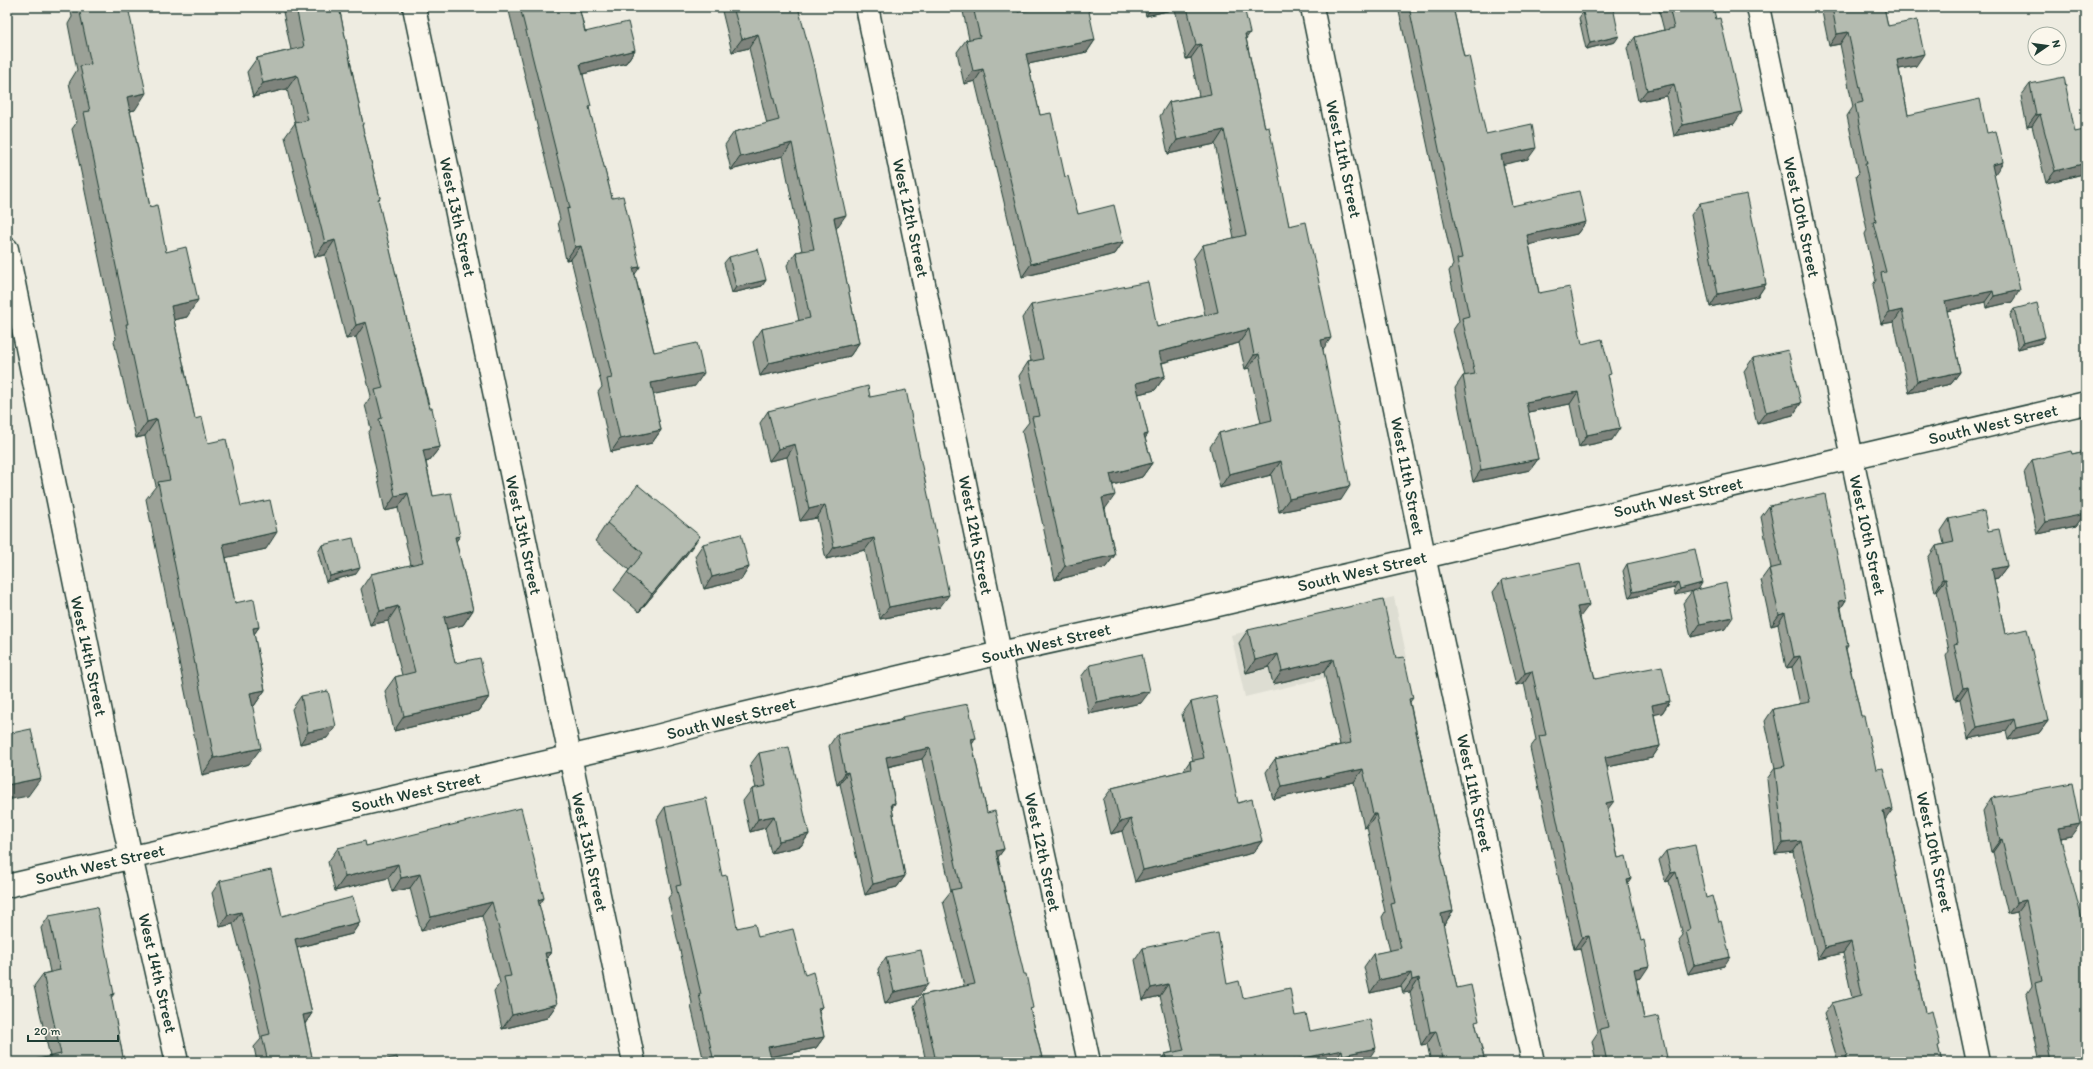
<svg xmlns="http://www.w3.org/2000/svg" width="2093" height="1069" font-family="Itim,sans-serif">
  <rect width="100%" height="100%" fill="#eeece1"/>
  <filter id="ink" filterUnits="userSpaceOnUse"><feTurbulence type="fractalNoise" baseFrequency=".025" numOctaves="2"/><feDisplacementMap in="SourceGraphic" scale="8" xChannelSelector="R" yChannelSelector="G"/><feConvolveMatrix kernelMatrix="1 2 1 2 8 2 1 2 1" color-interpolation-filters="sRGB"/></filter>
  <g filter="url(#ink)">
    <!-- built -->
    <path fill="#ddddd2" d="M1394 597 1407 658 1245 697 1231 635Z"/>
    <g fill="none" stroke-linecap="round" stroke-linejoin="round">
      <!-- minor casing -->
      <g stroke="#1f3d34" stroke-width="25">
        <path id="minor" d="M414 7 570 756
          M867 7 1000 653 1089 1062
          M1312 7 1424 556 1533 1062
          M1758 7 1978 1062
          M7 249 123 821 177 1062"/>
      </g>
      <!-- tertiary casing -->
      <g stroke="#1f3d34" stroke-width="25">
        <path id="tertiary" d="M570 756 634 1062
          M7 886 642 740 718 720 1000 653 1218 605 2086 403"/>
      </g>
      <!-- minor -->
      <use href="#minor" stroke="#fbf7ec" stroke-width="22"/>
      <!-- tertiary -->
      <use href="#tertiary" stroke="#fbf7ec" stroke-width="22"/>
    </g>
    <!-- wall -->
    <path fill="#9ba197" stroke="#1f3d34" d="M70 7H128L135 110 130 111 150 207 166 252 187 317 174 320 195 419 241 506 266 549 226 557 235 603 259 627 254 634 265 690 254 706 252 707 249 764 202 775 146 499 156 486 145 436 136 438 114 341 116 339 72 129 77 122 69 83 77 70 68 24 72 17Z
      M282 7H339L363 124 362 126 380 198 378 201 405 313 440 447 429 461 426 462 433 496 460 536 456 541 473 610 463 625 447 628 455 663 489 697 479 711 394 731 385 691 395 677 402 675 388 621 370 625 361 589 371 574 411 565 398 508 385 511 368 433 371 429 365 405 371 396 356 337 346 339 325 255 315 257 285 137 295 123 287 89 253 97 247 72 257 58 291 50Z
      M508 7H579L585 32 635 50 626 63 583 74 589 109 612 198 635 275 654 352 695 386 653 394 661 430 652 443 611 452 598 392 602 387 571 259 566 260 558 222 560 219Z
      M721 7H798L836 229 859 343 850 356 760 376 753 342 762 329 799 321 787 265 796 252 802 251 783 156 731 170 725 145 734 132 767 124 749 48 732 52Z
      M962 7H1016L1018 12 1095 40 1087 52 1028 64 1040 115 1065 177 1078 214 1123 242 1115 254 1022 277 975 81 964 84 957 52 966 40 969 39Z
      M1144 7H1244L1246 38 1265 128 1289 226 1323 350 1341 500 1279 512 1271 475 1220 488 1210 447 1219 433 1261 423 1249 368 1245 369 1239 343 1162 363 1165 376 1155 390 1138 394 1148 434 1145 438 1152 463 1142 477 1113 485 1105 509 1115 555 1105 568 1055 580 1022 431 1029 422 1019 376 1028 362 1031 361 1022 318 1031 305 1157 327 1205 315 1193 259 1203 245 1234 238 1215 144 1168 154 1160 116 1169 102 1199 96 1191 58 1186 59 1175 9 1146 16Z
      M1398 7H1453L1464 57 1486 134 1528 159 1503 164 1512 206 1586 222 1577 234 1529 244 1539 293 1582 344 1609 378 1612 440 1579 447 1570 404 1528 412 1538 459 1530 470 1473 482 1455 388 1463 376H1465L1453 330 1459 321 1449 271 1453 265Z
      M1658 7H1713L1734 124 1674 136 1666 96 1638 101 1627 48 1635 37 1664 30Z
      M1821 7H1884L1888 26 1916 66 1899 69 1908 115 1995 174H1994L2012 302 1986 308 1985 302 1947 311 1960 372 1951 384 1909 393 1894 322 1881 324 1873 285 1876 280 1865 234 1867 230 1856 176 1859 173 1847 116 1853 107 1840 44 1829 46Z
      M1583 12 1615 42 1586 49 1579 18Z
      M2030 84 2083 174 2046 183 2032 126 2027 127 2021 96Z
      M1700 203 1766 284 1758 296 1710 307 1691 215Z
      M729 257 766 280 762 286 732 293 724 263Z
      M2014 309 2041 343 2018 349 2010 315Z
      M1753 358 1801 403 1793 415 1757 424 1744 371Z
      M870 397 940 607 880 619 865 550 826 559 817 518 800 521 787 457 769 461 760 423 768 411Z
      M2086 451V515L2083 516 2076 526 2037 534 2024 472 2032 460 2072 454Z
      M1769 506 1846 600 1841 608 1848 646 1846 649 1861 716 1885 820 1894 860 1893 862 1925 1013 1938 1047 1942 1062H1838L1824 1014 1832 1003 1852 998 1843 953 1818 959 1793 852 1775 854 1767 779 1775 768 1765 721 1773 709 1800 704 1792 667 1786 668 1778 624 1771 626 1761 580 1769 569 1771 568 1761 517Z
      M1949 519 1988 531 2007 566 1998 578 1994 579 2005 634 2048 721 2039 733 2008 740 2006 731 1968 739 1960 699 1955 700 1946 656 1949 651 1937 591 1935 592 1928 558 1936 546 1944 544 1941 531Z
      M607 523 687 554 639 612 614 590 629 570 595 541Z
      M703 544 749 567 741 580 704 589 695 556Z
      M322 545 356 574 326 582 318 552Z
      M1627 564 1702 583 1675 595 1674 588 1629 598 1623 571Z
      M1502 580 1580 617 1595 679 1670 701 1662 713 1654 714 1660 746 1652 758 1607 767 1608 810 1618 858 1628 883 1641 978 1636 979 1644 1019 1668 1062H1596L1592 1041 1598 1032 1580 948 1574 949 1530 748 1536 740 1524 683 1516 685 1493 592Z
      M1692 591 1725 629 1691 637 1683 603Z
      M1248 630 1396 658 1413 698 1410 702 1442 853 1441 855 1453 911 1444 925H1443L1457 988 1476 1026 1485 1062H1431L1427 1044 1421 1045 1410 992 1403 993 1401 986 1370 993 1364 967 1373 954 1390 951 1382 917 1385 912 1367 827 1364 828 1354 782 1273 799 1266 772 1275 759 1340 745 1324 672 1273 684 1269 667 1246 673 1239 643Z
      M1090 665 1141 703 1089 714 1081 677Z
      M301 696 327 738 300 744 292 709Z
      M1191 702 1238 803 1262 841 1253 853 1135 882 1122 831 1111 834 1103 800 1112 788 1183 771 1190 761H1193L1182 714Z
      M902 717 976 738 972 744 987 813 1004 849 998 857 1011 920 1031 1012 1043 1062H926L914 1006 922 995 964 986 943 901 951 891 922 759 888 767 895 803 892 808 905 876 897 887 865 895 840 784 837 785 829 746 837 734 900 720Z
      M2086 734V759L2082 740Z
      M759 753 809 834 801 846 771 853 765 828 750 832 743 801 752 789 756 788 750 765Z
      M1991 798 2071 836 2061 838 2086 1062H2040L2026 995 2032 986 2017 912 2008 914 1993 852H1991L1983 811Z
      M665 807 722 876 737 928 758 937 805 975 822 1007 819 1010 824 1037 816 1048 771 1057 772 1062H704L691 1006 692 1003 668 898 672 893 657 819Z
      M366 846 544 898 539 905 551 952 547 958 557 1004 547 1018 502 1029 494 991 500 983 482 916 421 931 410 888 392 892 388 878 335 891 328 862 338 848Z
      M1666 851 1706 898 1724 966 1688 974 1679 940 1683 935 1669 881 1665 882 1659 860Z
      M220 881 282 916 360 922 352 934 297 948 312 1013 305 1024 313 1062H257L254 1047 261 1039 249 985 233 924 220 927 212 893Z
      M49 916 114 994 111 998 124 1062 50 1057 34 986 43 974 50 972 41 928Z
      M1143 948 1227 984 1243 998 1295 1016 1310 1031 1368 1060 1358 1062H1160L1165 1054 1173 1052 1160 996 1143 1000 1135 960Z
      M886 957 919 996 885 1004 878 969Z"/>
    <!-- shaded-wall -->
    <path fill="#7e837b" stroke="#1f3d34" d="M702 7H712L700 9Z
      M1152 7H1177L1175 9 1146 16Z
      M1848 32 1840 44 1829 46 1837 34Z
      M1250 33 1240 47 1245 34Z
      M758 34 749 48 732 52 742 39Z
      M1619 36 1615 42 1586 49 1590 43Z
      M1095 40 1087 52 1018 66 1026 54Z
      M1201 44 1191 58 1186 59 1196 45Z
      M635 50 626 63 571 77 580 64Z
      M1924 54 1916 66 1889 71 1897 60Z
      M983 69 975 81 964 84 973 71Z
      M297 75 287 89 253 97 263 83Z
      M1674 84 1666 96 1638 101 1647 90Z
      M146 93 135 110 115 114 127 97Z
      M1742 112 1734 124 1674 136 1683 125Z
      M2040 114 2032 126 2027 127 2036 115Z
      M1224 130 1215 144 1168 154 1177 140Z
      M792 143 783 156 731 170 740 157Z
      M1536 148 1528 159 1492 167 1501 155Z
      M2003 162 1995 174 1983 177 1992 165Z
      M2086 163V169L2083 174 2046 183 2055 171Z
      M846 215 836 229 834 218Z
      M1586 222 1577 234 1519 247 1527 235Z
      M335 240 325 255 315 257 325 243Z
      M1123 242 1115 254 1022 277 1031 264Z
      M581 246 571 259 566 260 575 247Z
      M640 267 631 280 633 268Z
      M766 280 762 286 732 293 736 287Z
      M1766 284 1758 296 1710 307 1718 294Z
      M2020 290 2012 302 1986 308 1994 296Z
      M1993 291 1985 302 1937 313 1945 301Z
      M198 300 187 317 159 323 171 306Z
      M1902 310 1894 322 1881 324 1889 313Z
      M366 322 356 337 346 339 356 325Z
      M1249 329 1239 343 1149 366 1159 352Z
      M2045 337 2041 343 2018 349 2023 343Z
      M1331 338 1321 352V340Z
      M859 343 850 356 760 376 769 363Z
      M1259 354 1249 368 1245 369 1254 355Z
      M1960 372 1951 384 1909 393 1917 381Z
      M704 373 695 386 641 397 651 383Z
      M1165 376 1155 390 1126 397 1136 383Z
      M1578 392 1570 404 1518 414 1526 402Z
      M1801 403 1793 415 1757 424 1766 412Z
      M157 419 145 436 136 438 147 422Z
      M1620 428 1612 440 1579 447 1587 435Z
      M661 430 652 443 611 452 620 439Z
      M1148 434 1139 448 1144 435Z
      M795 444 787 457 769 461 778 449Z
      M440 447 429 461 413 465 423 450Z
      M1538 459 1530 470 1473 482 1481 470Z
      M1281 461 1271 475 1220 488 1229 474Z
      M1152 463 1142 477 1101 488 1110 474Z
      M1350 486 1341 500 1279 512 1289 499Z
      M408 493 398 508 385 511 395 496Z
      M1115 495 1105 509 1092 512 1102 498Z
      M825 505 817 518 800 521 809 509Z
      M2086 505V515L2083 516 2076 526 2037 534 2046 522 2083 506Z
      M277 532 266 549 211 561 223 544Z
      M460 536 450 550 455 537Z
      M700 536 687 554 639 612 652 594Z
      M874 538 865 550 826 559 834 547Z
      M1115 555 1105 568 1055 580 1065 566Z
      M2007 566 1998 578 1984 581 1992 569Z
      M749 567 741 580 704 589 712 577Z
      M360 568 356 574 326 582 330 576Z
      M1943 579H1946L1937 591 1935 592Z
      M1678 582 1674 588 1629 598 1633 592Z
      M1702 583 1698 590 1675 595 1680 589Z
      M949 595 940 607 880 619 889 607Z
      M1846 600 1839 611V601Z
      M1589 605 1580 617 1569 619 1577 607Z
      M398 606 388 621 370 625 380 611Z
      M473 610 463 625 434 632 444 617Z
      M1785 613 1778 624 1771 626 1779 615Z
      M1733 617 1725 629 1691 637 1700 624Z
      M259 627 248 643 253 628Z
      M1278 654 1269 667 1246 673 1255 660Z
      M1800 656 1792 667 1786 668 1794 657Z
      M1333 659 1324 672 1273 684 1282 671Z
      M1532 671 1524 683 1516 685 1525 673Z
      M1968 687 1960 699 1955 700 1963 688Z
      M265 690 254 706 238 709 250 693Z
      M1150 691 1141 703 1089 714 1097 702Z
      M489 697 479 711 394 731 404 716Z
      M1670 701 1662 713 1643 717 1652 705Z
      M2014 719 2006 731 1968 739 1977 727Z
      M2048 721 2039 733 2008 740 2016 728Z
      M336 726 327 738 300 744 308 732Z
      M976 738 968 750 971 739Z
      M1660 746 1652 758 1597 769 1605 757Z
      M261 748 249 764 202 775 214 758Z
      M930 748 922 759 877 769 886 757Z
      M1363 769 1354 782 1273 799 1282 786Z
      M848 772 840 784 837 785 845 773Z
      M41 778 28 796 7 800V785Z
      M1614 801 1605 813 1606 803Z
      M895 803 887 815 891 804Z
      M1893 809 1885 820 1883 811Z
      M1373 814H1376L1367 827 1364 828Z
      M774 816 765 828 750 832 758 819Z
      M1131 819 1122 831 1111 834 1120 822Z
      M2080 824 2071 836 2050 840 2058 828Z
      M809 834 801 846 771 853 779 841Z
      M2002 839 1993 852H1991L2000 840Z
      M1262 841 1253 853 1135 882 1143 870Z
      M1801 841 1793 852 1775 854 1783 843Z
      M1004 849 996 860V851Z
      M398 864 388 878 335 891 345 877Z
      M1676 872 1669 881 1665 882 1671 873Z
      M420 874 410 888 392 892 401 878Z
      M905 876 897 887 865 895 873 884Z
      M1631 879 1623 891 1627 880Z
      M544 898 534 913 538 900Z
      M2026 900 2017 912 2008 914 2017 902Z
      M492 902 482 916 421 931 431 917Z
      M1453 911 1444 925 1431 927 1441 914Z
      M241 912 233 924 220 927 228 915Z
      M360 922 352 934 287 950 295 939Z
      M1589 936 1580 948 1574 949 1582 937Z
      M1851 942 1843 953 1818 959 1825 948Z
      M551 952 541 966 545 953Z
      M1730 957 1724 966 1688 974 1694 965Z
      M1649 966 1641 978 1625 981 1634 969Z
      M1411 973 1401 986 1370 993 1379 980Z
      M1419 978 1410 992 1403 993 1412 980Z
      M928 984 919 996 885 1004 894 992Z
      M1168 984 1160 996 1143 1000 1151 988Z
      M557 1004 547 1018 502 1029 512 1015Z
      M312 1013 304 1025 303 1015Z
      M1436 1031 1427 1044 1421 1045 1430 1032Z
      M824 1037 816 1048 760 1059 768 1047Z
      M1376 1048 1368 1060 1358 1062H1338L1343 1055Z
      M1342 1050 1333 1062H1285Z"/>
    <!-- building -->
    <path fill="#b4bbb0" stroke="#1f3d34" d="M82 7H128L146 93 127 97 150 207 157 205 166 252 186 247 198 300 171 306 195 419 202 417 208 443 226 439 241 506 270 500 277 532 223 544 235 603 254 599 259 627 253 628 265 690 250 693 261 748 214 758 158 482 170 480 157 419 147 422 126 324H128L84 112 90 111 80 66 91 64 79 8Z
      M296 7H339L363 124 362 125 380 198 378 199 405 313 429 408H432L440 447 423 450 433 496 451 493 460 536 455 537 473 610 444 617 455 663 480 658 489 697 404 716 395 677 415 672 398 606 380 611 371 574 423 562 408 493 395 496 379 419 382 418 375 390 383 388 366 322 356 325 335 240 325 243 295 123 308 120 297 75 263 83 257 58 304 47Z
      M520 7H579L585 32 628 22 635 50 580 64 591 106 589 107 612 198 623 196 640 267 633 268 654 352 697 343 704 373 651 383 661 430 620 439 607 379 612 378 581 246 575 247 567 209 570 208Z
      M733 7H798L813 63 846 215 834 218 859 343 769 363 762 329 810 318 796 252 814 249 792 143 740 157 734 132 779 120 758 34 742 39Z
      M973 7H1016L1018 12 1043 7H1088L1095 40 1026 54 1040 115 1051 113 1065 177 1068 176 1078 214 1114 205 1123 242 1031 264 983 69 973 71 966 40 980 37Z
      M1187 7H1244L1250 33 1245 34 1265 128 1269 127 1289 226 1306 222 1331 338 1321 340 1350 486 1289 499 1281 461 1229 474 1219 433 1272 420 1259 354 1254 355 1249 329 1159 352 1165 376 1136 383 1148 434 1144 435 1152 463 1110 474 1115 495 1102 498 1115 555 1065 566 1032 417 1040 416 1028 362 1043 359 1031 305 1148 282 1157 327 1218 312 1203 245 1246 235 1224 130 1177 140 1169 102 1211 94 1201 44 1196 45Z
      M1409 7H1453L1464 57 1469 56 1486 134 1532 124 1536 148 1501 155 1512 206 1579 191 1586 222 1527 235 1539 293 1570 287 1582 344 1602 339 1611 374 1608 375 1620 428 1587 435 1578 392 1526 402 1538 459 1481 470 1463 376 1475 374 1462 318 1469 316 1457 259 1462 258Z
      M1602 7H1613L1619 36 1590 43 1583 12Z
      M1669 7H1713L1716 19 1720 18 1742 112 1683 125 1674 84 1647 90 1635 37 1674 28Z
      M1832 7H1884L1888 26 1917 20 1924 54 1897 60 1908 115 1980 99 1987 133 1996 131 2003 162 1992 165 2020 290 1994 296 1993 291 1945 301 1960 372 1917 381 1902 310 1889 313 1881 273 1886 272 1873 222 1876 221 1865 164H1867L1855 104 1863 102 1848 32 1837 34Z
      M2064 77 2075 132 2084 130 2086 139V163L2055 171 2040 114 2036 115 2030 84Z
      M1747 194 1766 284 1718 294 1700 203Z
      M758 249 766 280 736 287 729 257Z
      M2037 303 2045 337 2023 343 2014 309Z
      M1788 350 1801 403 1766 412 1753 358Z
      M868 386 870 397 906 390 949 595 889 607 874 538 834 547 825 505 809 509 795 444 778 449 768 411Z
      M2071 451 2072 454 2086 451V505L2083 506 2085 514 2046 522 2032 460Z
      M638 485 700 536 652 594 627 573 643 553 607 523Z
      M1825 494 1846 600 1839 601 1848 646H1845L1861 716H1864L1876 769 1883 768 1893 809 1883 811 1894 860 1893 861 1925 1013 1932 1011 1940 1045 1938 1046 1942 1062H1846L1845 1056 1847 1055 1832 1003 1862 995 1851 942 1825 948 1801 841 1783 843 1775 768 1785 766 1773 709 1810 702 1800 656 1794 657 1785 613 1779 615 1769 569 1781 566 1769 506Z
      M1984 511 1988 531 1999 529 2007 566 1992 569 2005 634 2027 629 2048 721 2016 728 2014 719 1977 727 1968 687 1963 688 1954 644 1958 643 1946 579H1943L1936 546 1954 542 1949 519Z
      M741 534 749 567 712 577 703 544Z
      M353 538 360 568 330 576 322 545Z
      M1695 549 1702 583 1680 589 1678 582 1633 592 1627 564Z
      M1580 563 1589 605 1577 607 1595 679 1662 666 1670 701 1652 705 1660 746 1605 757 1614 801 1606 803 1618 858 1626 856 1631 879 1627 880 1641 941 1644 940 1649 966 1634 969 1644 1019 1658 1016 1668 1062H1607L1600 1029 1608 1027 1589 936 1582 937 1539 736 1546 735 1532 671 1525 673 1502 580Z
      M7 567 10 580H7Z
      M1726 583 1733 617 1700 624 1692 591Z
      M1383 599 1396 658 1404 657 1413 698 1409 699 1442 853 1441 854 1453 911 1441 914 1457 988 1471 985 1479 1021 1475 1022 1485 1062H1444L1436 1031 1430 1032 1419 978 1412 980 1411 973 1379 980 1373 954 1401 948 1391 904 1395 903 1376 814H1373L1363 769 1282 786 1275 759 1351 743 1333 659 1282 671 1278 654 1255 660 1248 630Z
      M1142 654 1150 691 1097 702 1090 665Z
      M328 691 336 726 308 732 301 696Z
      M1216 696 1238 803 1252 799 1262 841 1143 870 1131 819 1120 822 1112 788 1191 769 1190 761 1204 758 1191 702Z
      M968 704 976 738 971 739 987 813 995 811 1004 849 996 851 1011 920 1024 974H1026L1033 1008 1030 1009 1043 1062H936L922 995 975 984 951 890 961 888 930 748 886 757 895 803 891 804 905 876 873 884 848 772 845 773 837 734 903 720 902 717Z
      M31 729 41 778 7 785V734Z
      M789 747 809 834 779 841 774 816 758 819 752 789 766 786 759 753Z
      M2072 783 2080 824 2058 828 2085 930H2086V1062H2051L2035 983 2042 981 2026 900 2017 902 2002 839 2000 840 1991 798Z
      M706 798 722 876 727 875 737 928 755 924 758 937 793 929 805 975 813 972 822 1007 818 1008 824 1037 768 1047 772 1062H714L699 994H701L676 886 681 885 665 807Z
      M521 808 544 898 538 900 551 952 545 953 557 1004 512 1015 504 977 511 976 492 902 431 917 420 874 401 878 398 864 345 877 338 848 365 841 366 846Z
      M1695 845 1706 898 1712 896 1719 922 1721 921 1730 957 1694 965 1686 931 1690 929 1676 872 1671 873 1666 851Z
      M271 870 282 916 353 897 360 922 295 939 312 1013 303 1015 313 1062H268L262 1036 270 1034 257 973 241 912 228 915 220 881Z
      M97 907 114 994 111 995 124 1062H24L61 1054 43 974 60 970 49 916Z
      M1218 933 1227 984 1239 981 1243 998 1290 988 1295 1016 1306 1014 1310 1031 1370 1019 1376 1048 1343 1055 1342 1050 1285 1062H1167L1165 1054 1184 1050 1168 984 1151 988 1143 948Z
      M921 950 928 984 894 992 886 957Z
      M397 1057 398 1062H372Z"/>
  </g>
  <g text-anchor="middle" stroke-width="4" stroke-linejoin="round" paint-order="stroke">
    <!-- street labels -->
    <g font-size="17" fill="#1f3d34" stroke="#fbf7ec">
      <text transform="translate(1344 159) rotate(78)" y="6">West 11th Street</text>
      <text transform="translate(458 217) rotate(78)" y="6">West 13th Street</text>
      <text transform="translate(1802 217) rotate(78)" y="6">West 10th Street</text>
      <text transform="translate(911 218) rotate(78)" y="6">West 12th Street</text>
      <text transform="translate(1993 424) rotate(-13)" y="6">South West Street</text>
      <text transform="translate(1408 476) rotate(79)" y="6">West 11th Street</text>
      <text transform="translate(1678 497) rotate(-13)" y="6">South West Street</text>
      <text transform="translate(524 535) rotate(78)" y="6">West 13th Street</text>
      <text transform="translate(976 535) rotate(79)" y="6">West 12th Street</text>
      <text transform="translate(1868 535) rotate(78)" y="6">West 10th Street</text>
      <text transform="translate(1362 571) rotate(-13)" y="6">South West Street</text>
      <text transform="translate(1046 643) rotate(-13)" y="6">South West Street</text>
      <text transform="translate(89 656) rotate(78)" y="6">West 14th Street</text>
      <text transform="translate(731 718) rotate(-14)" y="6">South West Street</text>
      <text transform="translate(416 792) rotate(-13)" y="6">South West Street</text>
      <text transform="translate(1475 793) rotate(78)" y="6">West 11th Street</text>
      <text transform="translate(590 852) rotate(78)" y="6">West 13th Street</text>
      <text transform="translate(1043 852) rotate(78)" y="6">West 12th Street</text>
      <text transform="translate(1935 852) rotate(78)" y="6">West 10th Street</text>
      <text transform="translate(100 864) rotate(-13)" y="6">South West Street</text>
      <text transform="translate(158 973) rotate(77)" y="6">West 14th Street</text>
    </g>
  </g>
  <!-- margin -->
  <rect width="2093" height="1069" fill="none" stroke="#fbf7ec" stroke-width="24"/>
  <rect x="12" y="12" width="2069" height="1045" fill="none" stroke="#1f3d34" stroke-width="1.5" filter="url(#ink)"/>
  <!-- north arrow -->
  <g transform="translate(2047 46) rotate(77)"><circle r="19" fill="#fbf7ec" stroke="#a3ada2"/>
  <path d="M0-3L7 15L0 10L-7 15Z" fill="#1f3d34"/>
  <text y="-6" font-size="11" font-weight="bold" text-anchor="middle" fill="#1f3d34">N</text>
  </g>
  <!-- scale -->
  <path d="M28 1035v6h90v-6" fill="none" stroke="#1f3d34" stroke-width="2"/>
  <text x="34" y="1035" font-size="12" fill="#1f3d34" stroke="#fbf7ec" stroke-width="3" paint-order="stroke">20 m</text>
</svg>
